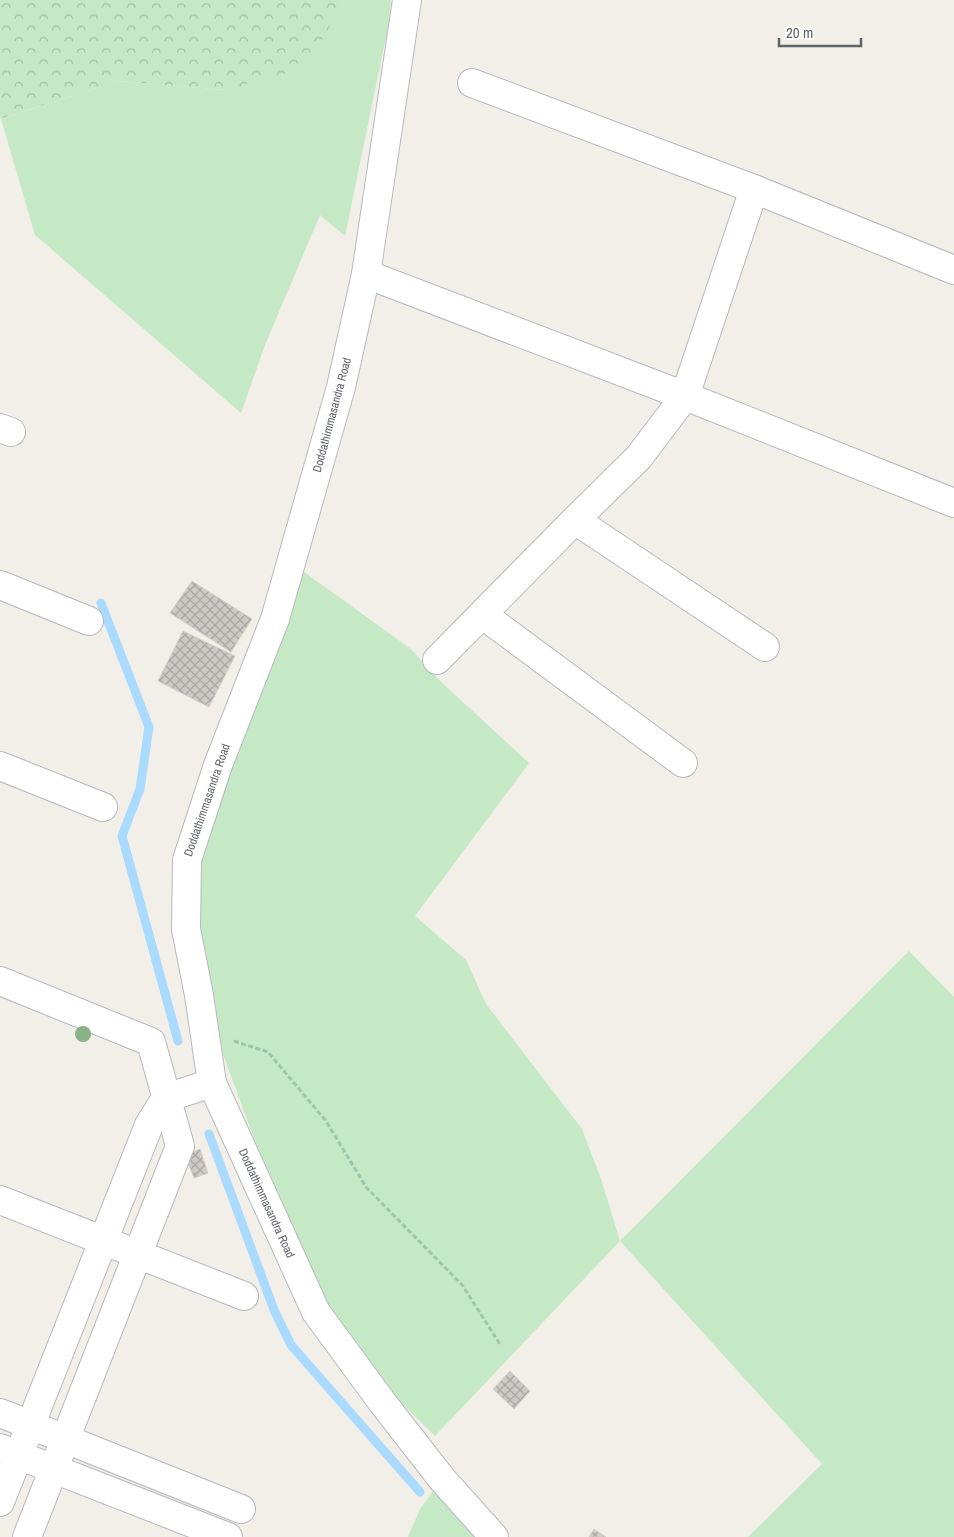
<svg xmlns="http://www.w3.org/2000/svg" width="954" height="1537" font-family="'Archivo Narrow',sans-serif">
  <defs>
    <pattern id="forest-crowns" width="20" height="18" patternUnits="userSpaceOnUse" patternTransform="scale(1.25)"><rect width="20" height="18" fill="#c5e8c5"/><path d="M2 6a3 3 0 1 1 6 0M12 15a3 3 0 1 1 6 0" fill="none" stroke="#a3c0a4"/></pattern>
    <pattern id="building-cross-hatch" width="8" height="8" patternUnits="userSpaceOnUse" patternTransform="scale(1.25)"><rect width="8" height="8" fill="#cccac5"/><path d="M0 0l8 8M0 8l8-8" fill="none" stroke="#a9a8a4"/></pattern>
  </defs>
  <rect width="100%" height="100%" fill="#f1efe8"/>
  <!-- grass -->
  <path fill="#c5e8c5" d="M343 0H391L388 27 345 236 320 215 265 345 241 413 35 235 1 119 118 81 226 90 342 5Z
    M304 572 411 649 440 681 529 763 415 916 466 960 486 1004 582 1129 601 1179 620 1241 909 951 954 997V1537H748L822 1464 620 1241 435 1436 369 1371 325 1310 280 1210 223 1054 196 945 194 912 201 853Z
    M436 1487 480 1537H408L420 1509Z"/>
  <!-- forest -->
  <path fill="url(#forest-crowns)" d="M0 0H343L342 5 306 68 226 90 118 81 0 119Z"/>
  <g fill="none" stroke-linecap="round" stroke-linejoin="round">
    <!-- stream -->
    <path stroke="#aadaff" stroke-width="9" d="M101 603 149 727 140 789 122 836 178 1041
      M209 1134 274 1310 291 1345 420 1492"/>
  </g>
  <!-- building -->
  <path fill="url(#building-cross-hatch)" stroke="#d6d1c6" d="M192 581 252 619 231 652 170 613Z
    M183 631 235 656 209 707 158 681Z
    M200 1149 208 1173 194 1178 185 1155Z
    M510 1371 530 1391 514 1409 493 1389Z
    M594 1529 606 1537H589Z"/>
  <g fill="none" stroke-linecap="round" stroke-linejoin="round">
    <!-- street casing -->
    <g stroke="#b5b8bc" stroke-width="30">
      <path id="street" d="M472 83 754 189 954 270
        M366 274 685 396 954 503
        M0 428 11 432
        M575 520 765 647
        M0 585 89 621
        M483 615 683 763
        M437 660 575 520 639 457 685 396 754 189
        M0 766 103 807
        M0 981 151 1042 180 1146 27 1537
        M0 1200 244 1296
        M0 1413 241 1509
        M0 1448 228 1537
        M0 1502 149 1125 166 1098 212 1083"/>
    </g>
    <!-- secondary casing -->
    <g stroke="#b6babf" stroke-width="30">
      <g id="secondary">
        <path id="s1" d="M407 0 366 274 341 387 275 619 218 765 187 860 186 929 199 995 212 1083 316 1312 382 1402 442 1479 494 1537"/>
      </g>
    </g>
    <!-- path -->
    <path stroke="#9cc7a9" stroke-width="3" stroke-dasharray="5 2.5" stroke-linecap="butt" d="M234 1041 268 1052 326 1121 366 1187 463 1286 501 1346"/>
    <!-- street -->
    <use href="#street" stroke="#fff" stroke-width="28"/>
    <!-- secondary -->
    <use href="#secondary" stroke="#fff" stroke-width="28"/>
  </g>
  <!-- trees -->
  <circle fill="#89b387" cx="83" cy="1034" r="8"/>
  <g text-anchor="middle" stroke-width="4" stroke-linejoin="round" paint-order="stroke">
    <!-- street labels -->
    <g font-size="12" fill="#5f6368" stroke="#fff">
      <text transform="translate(332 415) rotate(-75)" y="4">Doddathimmasandra Road</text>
      <text transform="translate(207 800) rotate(-71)" y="4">Doddathimmasandra Road</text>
      <text dy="4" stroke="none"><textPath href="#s1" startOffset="1248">Doddathimmasandra Road</textPath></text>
    </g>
  </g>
  <!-- scale -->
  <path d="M779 38v8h82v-8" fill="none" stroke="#5f6368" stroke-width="2.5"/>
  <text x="786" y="38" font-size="15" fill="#5f6368" stroke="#ffffff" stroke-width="4" paint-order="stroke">20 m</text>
</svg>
